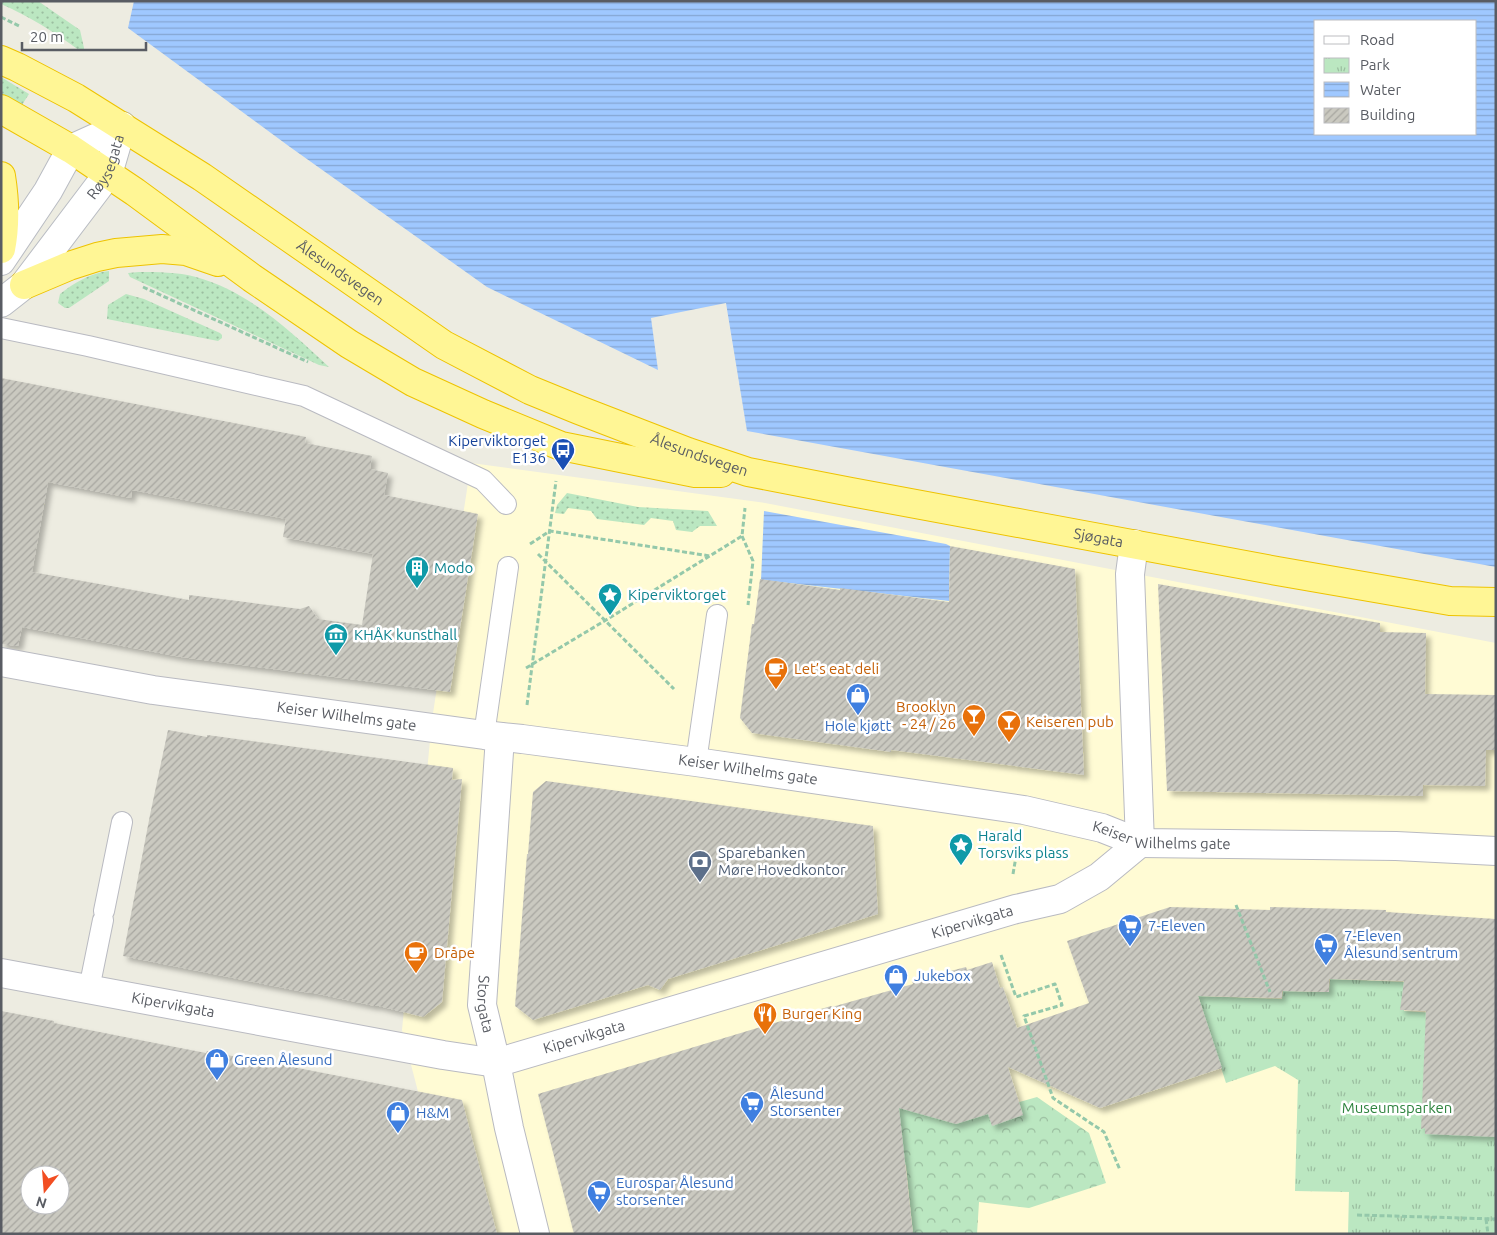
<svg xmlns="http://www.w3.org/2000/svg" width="1497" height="1235" font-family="Ubuntu,sans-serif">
  <defs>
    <pattern id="grass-dots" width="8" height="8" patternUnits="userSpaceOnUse" patternTransform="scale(1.25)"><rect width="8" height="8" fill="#bbe7c1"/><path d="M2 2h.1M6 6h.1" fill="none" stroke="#9bbea0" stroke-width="1.8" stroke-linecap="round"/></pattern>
    <pattern id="forest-crowns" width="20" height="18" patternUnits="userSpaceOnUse" patternTransform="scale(1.25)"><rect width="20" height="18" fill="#bbe7c1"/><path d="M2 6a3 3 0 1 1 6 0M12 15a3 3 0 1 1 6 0" fill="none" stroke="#9bbea0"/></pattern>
    <pattern id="park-tufts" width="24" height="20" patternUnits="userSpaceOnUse" patternTransform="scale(1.25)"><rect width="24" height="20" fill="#bbe7c1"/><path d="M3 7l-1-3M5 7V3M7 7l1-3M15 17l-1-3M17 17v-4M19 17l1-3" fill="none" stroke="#9bbea0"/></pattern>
    <pattern id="water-rules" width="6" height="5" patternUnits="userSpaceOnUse" patternTransform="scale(1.25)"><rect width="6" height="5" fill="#9fc8ff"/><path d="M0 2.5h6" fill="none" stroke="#85a6d2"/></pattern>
    <pattern id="building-hatch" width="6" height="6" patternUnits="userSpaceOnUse" patternTransform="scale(1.25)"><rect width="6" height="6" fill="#cac9c0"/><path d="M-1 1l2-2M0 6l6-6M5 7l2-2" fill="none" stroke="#a7a6a0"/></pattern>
    <filter id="shadow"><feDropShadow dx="4.5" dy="4.5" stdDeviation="2.5" flood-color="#0004"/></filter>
  </defs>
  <rect width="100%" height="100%" fill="#edece1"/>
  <!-- commercial -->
  <path fill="#fffbd4" d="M471 463 765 503 1496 643V1234H455L402 1030 432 720Z"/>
  <!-- grass -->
  <path fill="url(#grass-dots)" d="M1 1H38L80 30 84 48V50L80 51C56 33 29 16 1 4Z
    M1 77 29 94 20 108 1 97Z
    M109 271V281L69 308H65L58 303 60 294C74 283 90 273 109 271Z
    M139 272C158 272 177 272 196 277 248 291 290 331 329 367L319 365 130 277 128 273Z
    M126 294 144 299 220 333 222 335V338L218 341 107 319 108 305Z
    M567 493 638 507 708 511 717 526H700L692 532 676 530 673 521 651 518 644 525 597 519 591 511 568 508 564 514 555 513 557 505Z"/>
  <!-- forest -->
  <path fill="url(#forest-crowns)" d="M1037 1097 1089 1133 1106 1183 1029 1208 979 1202 977 1234H913L906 1165 901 1163 881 1110 899 1102 968 1117Z"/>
  <!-- park -->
  <path fill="url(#park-tufts)" d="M1330 979 1405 982 1404 1011 1496 1017V1234H1348L1349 1192 1295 1191 1298 1080 1275 1066 1226 1083 1198 996 1282 999 1283 991 1329 992Z"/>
  <!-- water -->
  <path fill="url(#water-rules)" fill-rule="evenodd" d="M134 1H1496V567L747 431 726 303 651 318 658 370 487 287 290 147 128 28ZM1316 21H1476V134H1316Z
    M764 511 946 544 950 546 949 601 761 580Z"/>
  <!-- building -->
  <path fill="url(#building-hatch)" fill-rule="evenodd" filter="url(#shadow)" d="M1 378 306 437 305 443 372 456 370 469 388 473 384 495 478 514 450 692 181 657 22 627 18 646 1 644ZM48 482 131 498 132 490 286 519 283 537 373 554 362 625 318 619 309 606 300 609 189 595V600L32 572Z
    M950 546 1075 569 1084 775 891 750V752L752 733 740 718 752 624H754L760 579 840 590V588L949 602Z
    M1158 584 1380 623V632L1426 633 1425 694 1496 695V750H1486L1485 786 1423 785V796L1167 791Z
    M168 730 207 737V735L453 768 452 780 462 779 442 1002 423 1017 375 1005V1006L309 992V993L123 956 150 815Z
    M546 781 873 826 878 914 668 979 660 990 648 985 533 1020 515 1006 527 854H528L533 792Z
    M1170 907 1270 910V907L1386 910V912L1496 919V1137L1425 1134V1128L1421 1129 1426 1011 1400 1010 1404 981 1329 979V992L1282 991V998L1198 996 1222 1068 1100 1108 1008 1067 1023 1115 992 1126 988 1114 956 1124 899 1108 913 1234H574L538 1094 831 1006 832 1007 913 984 912 981 966 967 967 970 992 962 1000 988 1003 987 1017 1028 1089 1003 1067 941Z
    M1 1011 54 1021V1023L175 1047 206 1053 207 1051 272 1064V1063L462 1100 497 1234H1ZM30 1175H60V1205H30Z"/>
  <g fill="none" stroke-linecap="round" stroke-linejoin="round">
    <!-- service casing -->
    <g stroke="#b9bac1" stroke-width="22">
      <path id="service" d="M1 328 88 346 304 396 483 480 506 504
        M484 735 508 567
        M696 762 717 615
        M104 911 122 822
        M89 989 103 920"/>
    </g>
    <!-- minor casing -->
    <g stroke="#b9bac1" stroke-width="30">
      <g id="minor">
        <path d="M1134 544 1130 574 1140 843"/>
        <path id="s1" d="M1 662 153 690 484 735 522 739 696 762 1024 810 1102 828 1140 843 1396 846 1496 851"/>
        <path id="s2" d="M500 737 482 1005 496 1063 509 1128 535 1234"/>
        <path id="s3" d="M1 973 443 1055 496 1063 1016 909 1060 899 1099 877 1140 843"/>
      </g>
    </g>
    <!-- secondary casing -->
    <g stroke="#b9bcc3" stroke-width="30">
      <g id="secondary">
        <path d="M1 261 48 191 71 149 122 126"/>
        <path id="s4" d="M1 303 24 285 108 174 122 126"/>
      </g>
    </g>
    <!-- trunk casing -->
    <g stroke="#eec300" stroke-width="30">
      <g id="trunk">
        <path id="s5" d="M1 60 17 67 76 98 202 177 444 345 530 390 579 410 688 452 748 472 851 492 1277 571 1450 601 1496 602"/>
        <path d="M1 109 71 149 135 192 252 278 349 344 413 382 483 414 561 446 695 473H721"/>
        <path d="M1 176C5 201 6 224 1 249"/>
        <path d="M24 285 69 266 97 257 116 253 162 249 186 251 218 262"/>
      </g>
    </g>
    <!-- path -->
    <path stroke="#94c8aa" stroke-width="3" stroke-dasharray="5 2.5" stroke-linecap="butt" d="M1 17 21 27
      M143 287 308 362
      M742 536 753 561 748 605
      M530 544 550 531 710 556
      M538 554 674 689
      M526 668 606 620 742 536 745 508
      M527 705 556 481
      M1013 874 1018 845
      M1236 905 1270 992
      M1001 955 1016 997 1055 984 1062 1005 1024 1016 1053 1098 1104 1132 1120 1170
      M1357 1215 1496 1219
      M1486 1219 1488 1234"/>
    <!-- service -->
    <use href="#service" stroke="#fff" stroke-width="20"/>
    <!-- minor -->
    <use href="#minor" stroke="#fff" stroke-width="28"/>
    <!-- secondary -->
    <use href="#secondary" stroke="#fff" stroke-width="28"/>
    <!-- trunk -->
    <use href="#trunk" stroke="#fff695" stroke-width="28"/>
  </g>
  <!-- icons -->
  <defs>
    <g id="bus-pin" transform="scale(1.25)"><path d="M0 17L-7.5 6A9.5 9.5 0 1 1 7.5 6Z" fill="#1a4fb4" stroke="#fff"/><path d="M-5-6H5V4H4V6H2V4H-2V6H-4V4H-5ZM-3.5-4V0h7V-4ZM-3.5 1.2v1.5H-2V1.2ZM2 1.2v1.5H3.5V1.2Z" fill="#fff"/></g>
    <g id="building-pin" transform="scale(1.25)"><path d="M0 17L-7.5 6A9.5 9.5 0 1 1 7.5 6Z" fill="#0f9aa8" stroke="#fff"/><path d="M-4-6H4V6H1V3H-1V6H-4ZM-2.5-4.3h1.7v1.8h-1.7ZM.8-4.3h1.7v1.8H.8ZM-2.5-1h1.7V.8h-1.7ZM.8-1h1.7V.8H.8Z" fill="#fff"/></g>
    <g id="sight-pin" transform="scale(1.25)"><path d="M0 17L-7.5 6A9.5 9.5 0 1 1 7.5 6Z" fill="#0f9aa8" stroke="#fff"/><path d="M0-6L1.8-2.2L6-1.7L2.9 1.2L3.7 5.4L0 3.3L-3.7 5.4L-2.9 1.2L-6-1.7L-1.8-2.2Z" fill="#fff"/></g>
    <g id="museum-pin" transform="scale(1.25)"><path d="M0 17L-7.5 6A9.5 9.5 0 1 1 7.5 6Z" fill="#0f9aa8" stroke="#fff"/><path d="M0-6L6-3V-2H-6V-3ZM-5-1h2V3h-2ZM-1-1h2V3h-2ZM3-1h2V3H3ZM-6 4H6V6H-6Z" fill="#fff"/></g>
    <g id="cafe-pin" transform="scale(1.25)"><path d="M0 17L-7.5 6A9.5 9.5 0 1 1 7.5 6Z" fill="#e8710a" stroke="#fff"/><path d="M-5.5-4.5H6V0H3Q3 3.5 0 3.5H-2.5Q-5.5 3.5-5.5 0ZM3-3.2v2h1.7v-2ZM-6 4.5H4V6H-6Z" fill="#fff"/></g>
    <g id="shop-pin" transform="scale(1.25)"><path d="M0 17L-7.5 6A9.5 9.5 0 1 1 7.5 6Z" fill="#3f7fe0" stroke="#fff"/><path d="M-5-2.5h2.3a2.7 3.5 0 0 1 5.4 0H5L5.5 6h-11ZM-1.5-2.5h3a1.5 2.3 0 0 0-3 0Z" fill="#fff"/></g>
    <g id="bar-pin" transform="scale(1.25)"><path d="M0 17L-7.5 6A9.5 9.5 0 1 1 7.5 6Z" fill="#e8710a" stroke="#fff"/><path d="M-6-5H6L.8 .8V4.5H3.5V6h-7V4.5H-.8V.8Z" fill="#fff"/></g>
    <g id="bank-pin" transform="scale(1.25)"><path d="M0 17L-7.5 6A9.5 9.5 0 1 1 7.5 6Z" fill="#5c6f8a" stroke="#fff"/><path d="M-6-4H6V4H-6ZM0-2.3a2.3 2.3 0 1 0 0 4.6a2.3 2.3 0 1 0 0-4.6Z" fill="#fff"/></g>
    <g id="supermarket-pin" transform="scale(1.25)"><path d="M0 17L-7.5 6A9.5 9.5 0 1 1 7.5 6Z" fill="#3f7fe0" stroke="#fff"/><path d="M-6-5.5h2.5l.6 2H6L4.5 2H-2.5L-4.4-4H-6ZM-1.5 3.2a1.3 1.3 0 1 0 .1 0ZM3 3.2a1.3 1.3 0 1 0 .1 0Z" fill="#fff"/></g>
    <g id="restaurant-pin" transform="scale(1.25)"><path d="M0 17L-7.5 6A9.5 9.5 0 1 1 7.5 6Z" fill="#e8710a" stroke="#fff"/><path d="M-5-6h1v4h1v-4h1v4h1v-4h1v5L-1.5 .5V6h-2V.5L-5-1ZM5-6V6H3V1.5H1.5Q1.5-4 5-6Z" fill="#fff"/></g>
  </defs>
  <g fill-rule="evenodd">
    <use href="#bus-pin" x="563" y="450"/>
    <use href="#building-pin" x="417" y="568"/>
    <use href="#sight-pin" x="610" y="595"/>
    <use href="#museum-pin" x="336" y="635"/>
    <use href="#cafe-pin" x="776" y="669"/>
    <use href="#shop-pin" x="858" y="695"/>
    <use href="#bar-pin" x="974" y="716"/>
    <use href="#bar-pin" x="1009" y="722"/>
    <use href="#sight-pin" x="961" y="845"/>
    <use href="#bank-pin" x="700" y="862"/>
    <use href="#supermarket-pin" x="1130" y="926"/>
    <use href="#supermarket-pin" x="1326" y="945"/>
    <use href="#cafe-pin" x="416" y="953"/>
    <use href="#shop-pin" x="896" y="976"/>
    <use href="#restaurant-pin" x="765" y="1014"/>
    <use href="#shop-pin" x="217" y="1060"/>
    <use href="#supermarket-pin" x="752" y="1103"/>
    <use href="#shop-pin" x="398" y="1113"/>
    <use href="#supermarket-pin" x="599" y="1192"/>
  </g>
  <g text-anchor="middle" stroke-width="5" stroke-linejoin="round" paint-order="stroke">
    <!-- street labels -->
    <g font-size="15" fill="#595c63" stroke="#fff">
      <text dy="5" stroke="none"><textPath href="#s4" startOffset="174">Røysegata</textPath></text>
      <text dy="5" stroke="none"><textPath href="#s5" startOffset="401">Ålesundsvegen</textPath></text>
      <text dy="5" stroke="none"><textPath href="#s5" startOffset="806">Ålesundsvegen</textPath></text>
      <text dy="5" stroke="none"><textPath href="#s5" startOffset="1214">Sjøgata</textPath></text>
      <text dy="5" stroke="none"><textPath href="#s1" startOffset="350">Keiser Wilhelms gate</textPath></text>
      <text dy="5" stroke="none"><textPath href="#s1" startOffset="755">Keiser Wilhelms gate</textPath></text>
      <text dy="5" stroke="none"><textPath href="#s1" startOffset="1175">Keiser Wilhelms gate</textPath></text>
      <text dy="5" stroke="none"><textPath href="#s3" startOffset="1000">Kipervikgata</textPath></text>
      <text dy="5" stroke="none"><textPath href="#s2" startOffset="268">Storgata</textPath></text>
      <text dy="5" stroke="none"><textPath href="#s3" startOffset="175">Kipervikgata</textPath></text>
      <text dy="5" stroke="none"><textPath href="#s3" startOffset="595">Kipervikgata</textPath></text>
    </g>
    <!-- transit labels -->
    <g font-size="15" fill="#164399" stroke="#fff" text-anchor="end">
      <text x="546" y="446">Kiperviktorget<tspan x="546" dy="17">E136</tspan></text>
    </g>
    <!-- culture labels -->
    <g font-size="15" fill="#0d838f" stroke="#fff" text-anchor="start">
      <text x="434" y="573">Modo</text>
      <text x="628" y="600">Kiperviktorget</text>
      <text x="354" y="640">KHÅK kunsthall</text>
      <text x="978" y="841">Harald<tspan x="978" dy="17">Torsviks plass</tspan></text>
    </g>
    <!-- food labels -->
    <g font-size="15" fill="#c56008" stroke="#fff" text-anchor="start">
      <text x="794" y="674">Let’s eat deli</text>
      <text x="956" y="712" text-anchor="end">Brooklyn<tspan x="956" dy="17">- 24 / 26</tspan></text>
      <text x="1026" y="727">Keiseren pub</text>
      <text x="434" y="958">Dråpe</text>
      <text x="782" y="1019">Burger King</text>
    </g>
    <!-- shop labels -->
    <g font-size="15" fill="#366cbe" stroke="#fff" text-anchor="start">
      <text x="858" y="731" text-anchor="middle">Hole kjøtt</text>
      <text x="1148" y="931">7-Eleven</text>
      <text x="1344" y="941">7-Eleven<tspan x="1344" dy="17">Ålesund sentrum</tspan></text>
      <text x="914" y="981">Jukebox</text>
      <text x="234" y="1065">Green Ålesund</text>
      <text x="770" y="1099">Ålesund<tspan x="770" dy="17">Storsenter</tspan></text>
      <text x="416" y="1118">H&amp;M</text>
      <text x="616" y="1188">Eurospar Ålesund<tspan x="616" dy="17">storsenter</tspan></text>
    </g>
    <!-- service labels -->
    <g font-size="15" fill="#4e5e75" stroke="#fff" text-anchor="start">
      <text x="718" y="858">Sparebanken<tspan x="718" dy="17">Møre Hovedkontor</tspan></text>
    </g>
    <!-- park labels -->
    <g font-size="15" fill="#2f843f" stroke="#fff">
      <text x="1397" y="1113">Museumsparken</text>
    </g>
  </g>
  <!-- border -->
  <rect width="1497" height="1235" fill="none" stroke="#595c63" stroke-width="5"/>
  <!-- legend -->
  <rect x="1314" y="20" width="162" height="115" fill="#ffffff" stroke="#bdbec1"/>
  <rect x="1324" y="36" width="25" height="8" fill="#ffffff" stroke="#bdbec1"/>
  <text x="1360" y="45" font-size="15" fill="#595c63">Road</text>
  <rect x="1324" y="58" width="25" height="15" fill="url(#park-tufts)" stroke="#bdbec1"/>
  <text x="1360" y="70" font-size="15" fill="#595c63">Park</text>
  <rect x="1324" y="82" width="25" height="15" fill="url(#water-rules)" stroke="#bdbec1"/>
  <text x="1360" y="95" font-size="15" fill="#595c63">Water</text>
  <rect x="1324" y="108" width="25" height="15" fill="url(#building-hatch)" stroke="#bdbec1"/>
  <text x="1360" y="120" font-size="15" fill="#595c63">Building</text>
  <!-- north arrow -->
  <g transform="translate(45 1190) rotate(197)"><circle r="24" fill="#ffffff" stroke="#bdbec1"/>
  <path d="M0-4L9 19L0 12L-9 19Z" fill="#f24e22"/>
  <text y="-8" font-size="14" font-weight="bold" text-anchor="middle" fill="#595c63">N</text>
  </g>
  <!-- scale -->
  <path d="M22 42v8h124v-8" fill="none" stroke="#595c63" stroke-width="2.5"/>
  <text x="30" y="42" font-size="15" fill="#595c63" stroke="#ffffff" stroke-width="4" paint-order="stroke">20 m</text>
</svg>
